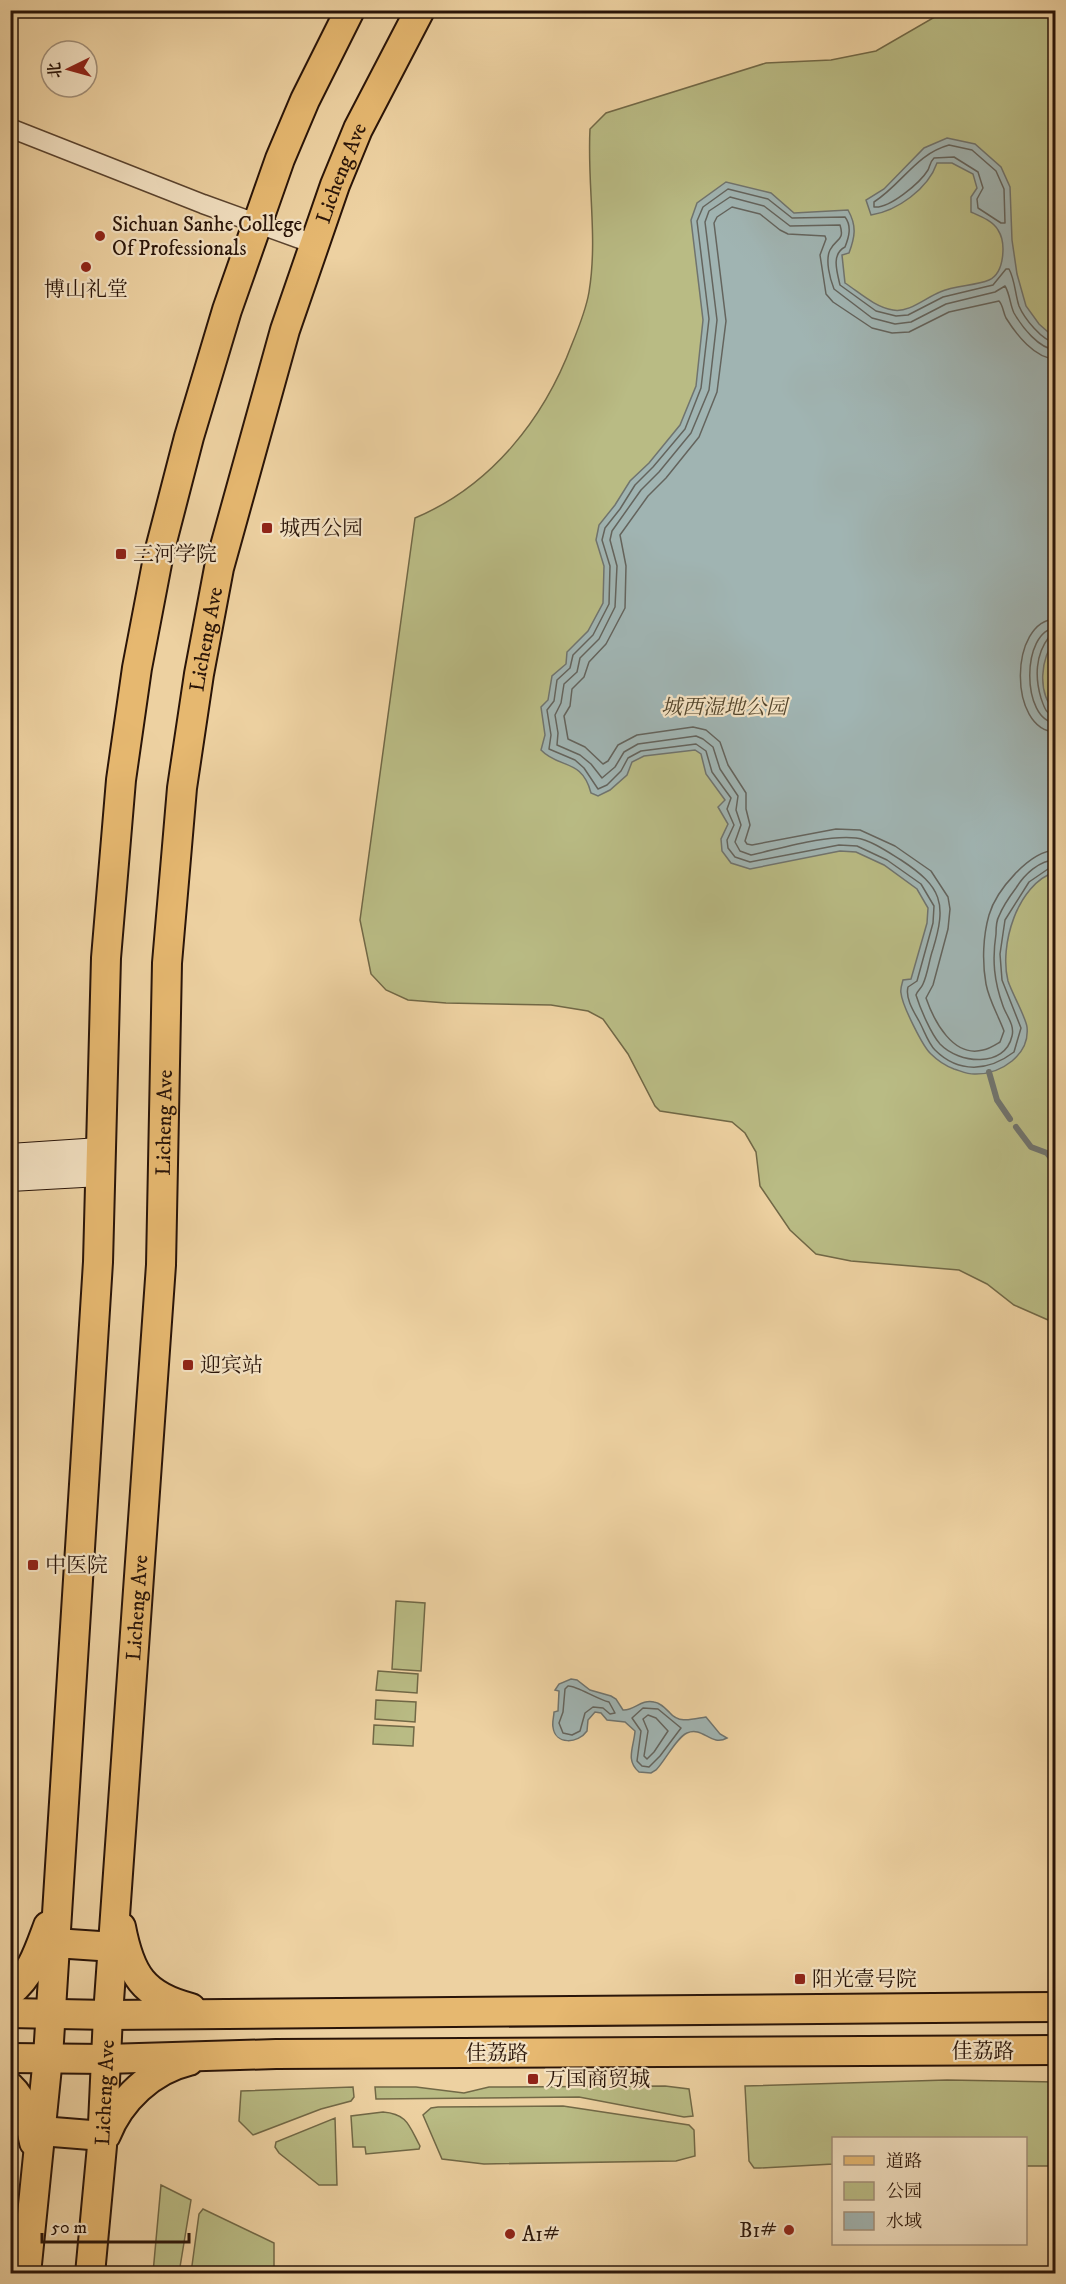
<svg xmlns="http://www.w3.org/2000/svg" width="1066" height="2284" font-family="'IM FELL DW Pica','Noto Serif SC',serif">
  <rect width="100%" height="100%" fill="#edd1a1"/>
  <filter id="stains"><feTurbulence type="fractalNoise" baseFrequency=".00333" numOctaves="4"/><feColorMatrix values="0 0 0 0 .2 0 0 0 0 .09 0 0 0 0 .02 0 0 0 .5 -.17"/></filter>
  <radialGradient id="worn" r=".72"><stop offset=".6" stop-color="#630" stop-opacity="0"/><stop offset="1" stop-color="#630" stop-opacity=".3"/></radialGradient>
  <!-- green -->
  <path fill="#b9bb84" stroke="#716846" stroke-width="1.5" d="M945 11H1055V1323L1014 1305 987 1284 959 1270 851 1261 816 1254 790 1230 760 1186 756 1152 745 1133 732 1122 660 1111 655 1106 628 1054 603 1019 588 1011 551 1005 446 1003 408 1000 386 990 371 974 360 920 415 518C491 486 544 419 572 344 579 327 586 310 589 292 598 238 587 183 590 129L606 113 766 63 831 60 876 51Z
    M396 1601 425 1603 421 1671 392 1669Z
    M378 1671 418 1674 417 1693 376 1690Z
    M376 1700 416 1702 415 1722 375 1719Z
    M374 1725 414 1727 413 1746 373 1744Z
    M947 2080 1055 2082V2166H1026V2138H834L833 2164 760 2168H754L749 2161 745 2086Z
    M665 2086 689 2089 693 2116 684 2117 579 2097 376 2099 375 2087H416L464 2093 489 2087Z
    M353 2087 354 2097 351 2101 321 2109 253 2135 239 2121 241 2091Z
    M563 2106 689 2125 694 2130 695 2156 676 2161 484 2164 442 2159 423 2115 431 2108 438 2107Z
    M383 2112C408 2114 409 2126 420 2146L419 2149 366 2154 365 2147H353L351 2116Z
    M335 2118 337 2185H319L279 2153 275 2147 276 2142Z
    M161 2185 191 2200 179 2273H153Z
    M203 2209 274 2243V2273H191L199 2214Z"/>
  <!-- water -->
  <path fill="#a0b4b2" stroke="#70746e" stroke-width="1.5" d="M947 138 975 144 1001 167 1010 187 1012 240 1017 274 1026 306 1039 324 1056 339V638C1040 659 1037 692 1055 712V872C1017 884 999 946 1008 981 1012 993 1026 1018 1027 1027 1030 1055 1001 1074 976 1074 969 1075 961 1071 954 1069 946 1066 937 1060 931 1054 923 1047 902 1005 901 993 900 989 902 984 903 980L911 979 927 923 928 908 917 889 884 865 856 852 840 851 750 869 731 863 722 851 721 839 728 824 718 807 725 800 706 774 701 754 695 750 644 756 632 762 627 775 610 790 598 796 591 793C582 758 559 769 541 750L545 735 541 707 548 700 552 676 566 664 567 652 588 631 603 603 604 566 596 540 599 525 615 505 630 481 649 463 680 425 696 386 703 320 691 220 697 203 726 182 771 193 794 213 848 210C857 226 855 237 849 253L842 255 845 283C860 293 875 307 893 310 909 313 925 298 940 292 955 285 975 286 989 280 1005 273 1006 242 998 230 993 221 980 216 971 212V197L977 188 973 174 952 163H937C928 189 897 211 871 215L866 200 884 189 924 148Z
    M571 1679 577 1680 590 1690 611 1696 616 1699 623 1710C634 1711 641 1699 654 1702 661 1703 665 1708 670 1713 679 1724 693 1719 706 1717L720 1734 727 1738C711 1747 703 1726 687 1733 676 1738 665 1761 656 1770L651 1773 639 1772C625 1760 634 1747 635 1731L625 1722 607 1720 601 1713 595 1712 588 1720 587 1731C578 1744 555 1745 553 1727 552 1722 554 1716 554 1712L558 1711 559 1691 555 1690 559 1684Z"/>
  <g fill="none" stroke-linecap="round" stroke-linejoin="round">
    <!-- shore -->
    <path stroke="#64645d" stroke-width="1.5" d="M949 145 972 150 996 171 1004 189 1005 223H1001L978 208 977 199 983 188 978 172 954 157 934 158C930 162 930 166 928 170 920 183 889 209 874 207V202C902 184 916 154 949 145Z
      M1056 343C1042 341 1024 318 1019 306 1015 294 1015 280 1009 269H1006L993 285 943 297 908 315 896 316 876 311 840 285C837 272 831 254 845 247 849 237 852 226 845 217L792 218 768 199 728 189 703 207 697 221 709 319 701 388 685 429 653 467 635 485 620 509 605 528 602 540 610 566 609 604 593 635 573 655 570 668 557 680 554 701 547 710 551 735 549 749 575 760 584 768 598 789 607 785 621 771 628 758 641 751 696 744 706 751 712 772 731 798 727 809 734 825 727 840 728 848 735 857 750 862 839 845 857 846 887 860 921 884 934 906 933 923 917 981 908 987C905 998 914 1012 919 1021 924 1030 928 1043 935 1050 959 1074 989 1071 1014 1052L1021 1028 1002 980 1000 954 1005 920 1029 882 1048 869 1056 867
      M1056 350C1039 349 1022 327 1014 313 1010 305 1010 294 1005 286L995 292 946 304 911 322 895 324 872 318 834 289C830 279 825 260 830 250 836 238 845 241 840 225L790 226 764 206 730 197 709 211 705 222 717 320 709 390 691 433 659 472 641 490 612 531 610 540 617 566 615 607 599 639 580 658 577 672 564 684 561 703 555 715 558 733 557 745 580 755 591 764 602 778 615 767 624 752 638 744 696 736 703 739 713 747 720 769 738 796 736 810 741 825 735 842 740 851 751 855C783 848 824 835 856 838 871 840 888 852 901 860 942 887 947 903 933 949 929 960 928 973 923 984 921 989 917 991 916 995 920 1008 931 1034 940 1044 959 1064 1005 1068 1012 1036 1015 1025 1006 1015 1003 1006 994 981 992 960 996 934 996 928 996 921 999 916 1003 906 1010 896 1016 888 1024 875 1039 860 1056 860
      M1056 359C1035 359 1016 334 1006 318 1003 312 1003 305 999 301L949 312 909 332 892 333 872 328 833 302 826 294 820 255 826 239 825 236 788 234 780 230 760 214 732 207 717 217 714 223 726 321 717 392 699 437 666 478 648 496 620 535 626 566 625 608 606 644 589 662 584 677 572 689 570 706 564 716 568 739 585 747 603 764 608 761 618 745 637 735 693 727 706 730 720 742 728 765 746 793V809L750 825 745 841 747 844 752 845 836 829 860 830 895 846 931 871 948 897 950 909 948 929 933 985 926 998C934 1021 953 1058 983 1050 989 1049 995 1045 1000 1042L1004 1031C998 1015 989 1000 986 984 982 962 983 936 989 915 996 891 1029 851 1056 850
      M1056 619C1009 620 1008 731 1056 732
      M1056 628C1021 630 1021 721 1056 723
      M1056 635 1049 637C1035 655 1035 678 1041 698 1044 707 1046 715 1056 716
      M568 1686C575 1685 597 1699 609 1702L615 1713 610 1714 603 1708 593 1707 585 1713 580 1731 572 1735 563 1733 559 1723 563 1712 565 1689Z
      M643 1708 658 1709 681 1728 660 1756 649 1767 642 1766 637 1761 641 1731 632 1718Z
      M648 1715 656 1718 668 1731 654 1752 647 1759 644 1756 648 1731 643 1719Z"/>
    <!-- stream -->
    <path stroke="#70746e" stroke-width="6" d="M989 1072 997 1100 1010 1119
      M1016 1127 1031 1147 1047 1153 1056 1164"/>
    <!-- street casing -->
    <g stroke="#5a432e" stroke-width="21">
      <path id="street" d="M10 128 203 204 314 244"/>
    </g>
    <!-- secondary casing -->
    <g stroke="#291408" stroke-width="28">
      <path id="secondary" d="M10 1157 100 1151
        M10 1178 100 1173"/>
    </g>
    <!-- primary casing -->
    <g stroke="#291408" stroke-width="32">
      <g id="primary">
        <path d="M121 1927C130 1974 143 1996 191 2008"/>
        <path d="M55 1943 114 1947"/>
        <path d="M10 1992C31 1976 39 1950 48 1926"/>
        <path d="M10 2013 108 2015 1056 2007"/>
        <path d="M10 2058 106 2059 276 2054 1056 2050"/>
        <path d="M10 2087C25 2101 30 2123 34 2142"/>
        <path d="M41 2131 103 2136"/>
        <path d="M106 2135C120 2100 151 2070 189 2061"/>
        <path d="M26 2274 48 2057 98 1262 106 958 121 780 137 668 159 553 189 437 227 310 280 159 305 100 350 10"/>
        <path id="s1" d="M90 2274 102 2146 108 2015 161 1265 167 963 182 788 199 674 219 568 285 330 335 185 358 129 420 10"/>
      </g>
    </g>
    <!-- street -->
    <use href="#street" stroke="#f3e1c2" stroke-width="18"/>
    <!-- secondary -->
    <use href="#secondary" stroke="#f3e1c2" stroke-width="26"/>
    <!-- primary -->
    <use href="#primary" stroke="#e6b870" stroke-width="28"/>
  </g>
  <!-- markers -->
  <g fill="#8f2418" stroke="#f3e1c2" stroke-width="2">
    <circle cx="100" cy="236" r="6"/>
    <circle cx="86" cy="267" r="6"/>
    <rect x="261" y="522" width="12" height="12" rx="3"/>
    <rect x="115" y="548" width="12" height="12" rx="3"/>
    <rect x="182" y="1359" width="12" height="12" rx="3"/>
    <rect x="27" y="1559" width="12" height="12" rx="3"/>
    <rect x="794" y="1973" width="12" height="12" rx="3"/>
    <rect x="527" y="2073" width="12" height="12" rx="3"/>
    <circle cx="789" cy="2230" r="6"/>
    <circle cx="510" cy="2234" r="6"/>
  </g>
  <g text-anchor="middle" stroke-width="4.5" stroke-linejoin="round" paint-order="stroke">
    <!-- street labels -->
    <g font-size="21" fill="#291408" stroke="#f3e1c2">
      <text dy="7" stroke="none"><textPath href="#s1" startOffset="2126">Licheng Ave</textPath></text>
      <text dy="7" stroke="none"><textPath href="#s1" startOffset="1640">Licheng Ave</textPath></text>
      <text dy="7" stroke="none"><textPath href="#s1" startOffset="1154">Licheng Ave</textPath></text>
      <text dy="7" stroke="none"><textPath href="#s1" startOffset="668">Licheng Ave</textPath></text>
      <text x="983" y="2058">佳荔路</text>
      <text x="497" y="2060">佳荔路</text>
      <text dy="7" stroke="none"><textPath href="#s1" startOffset="182">Licheng Ave</textPath></text>
    </g>
    <!-- poi labels -->
    <g font-size="21" fill="#291408" stroke="#f3e1c2" text-anchor="start">
      <text x="112" y="231">Sichuan Sanhe College<tspan x="112" dy="24">Of Professionals</tspan></text>
      <text x="86" y="296" text-anchor="middle">博山礼堂</text>
      <text x="279" y="535">城西公园</text>
      <text x="133" y="561">三河学院</text>
      <text x="200" y="1372">迎宾站</text>
      <text x="45" y="1572">中医院</text>
      <text x="812" y="1986">阳光壹号院</text>
      <text x="545" y="2086">万国商贸城</text>
      <text x="777" y="2237" text-anchor="end">B1#</text>
      <text x="522" y="2241">A1#</text>
    </g>
    <!-- park labels -->
    <g font-size="21" font-style="italic" fill="#54462d" stroke="#f3e1c2">
      <text x="724" y="714">城西湿地公园</text>
    </g>
  </g>
  <!-- margin -->
  <rect width="1066" height="2284" fill="none" stroke="#edd1a1" stroke-width="36"/>
  <rect x="12" y="12" width="1042" height="2260" fill="none" stroke="#291408" stroke-width="3"/>
  <rect x="18" y="18" width="1030" height="2248" fill="none" stroke="#291408" stroke-width="1.5"/>
  <!-- legend -->
  <rect x="832" y="2137" width="195" height="108" fill="#f3e1c2" stroke="#a28f78" stroke-width="1.5"/>
  <rect x="844" y="2156" width="30" height="9" fill="#e6b870" stroke="#a28f78" stroke-width="1.5"/>
  <text x="886" y="2167" font-size="18" fill="#291408">道路</text>
  <rect x="844" y="2182" width="30" height="18" fill="#b9bb84" stroke="#a28f78" stroke-width="1.5"/>
  <text x="886" y="2197" font-size="18" fill="#291408">公园</text>
  <rect x="844" y="2212" width="30" height="18" fill="#a0b4b2" stroke="#a28f78" stroke-width="1.5"/>
  <text x="886" y="2227" font-size="18" fill="#291408">水域</text>
  <!-- north arrow -->
  <g transform="translate(69 69) rotate(265)"><circle r="28" fill="#f3e1c2" stroke="#a28f78" stroke-width="1.5"/>
  <path d="M0-4.5L10 22L0 15L-10 22Z" fill="#8f2418"/>
  <text y="-9" font-size="16" font-weight="bold" text-anchor="middle" fill="#291408">北</text>
  </g>
  <!-- scale -->
  <path d="M42 2233v9h147v-9" fill="none" stroke="#291408" stroke-width="3"/>
  <text x="51" y="2233" font-size="18" fill="#291408" stroke="#f3e1c2" stroke-width="4.5" paint-order="stroke">50 m</text>
  <rect width="100%" height="100%" filter="url(#stains)"/>
  <rect width="100%" height="100%" fill="url(#worn)"/>
</svg>
